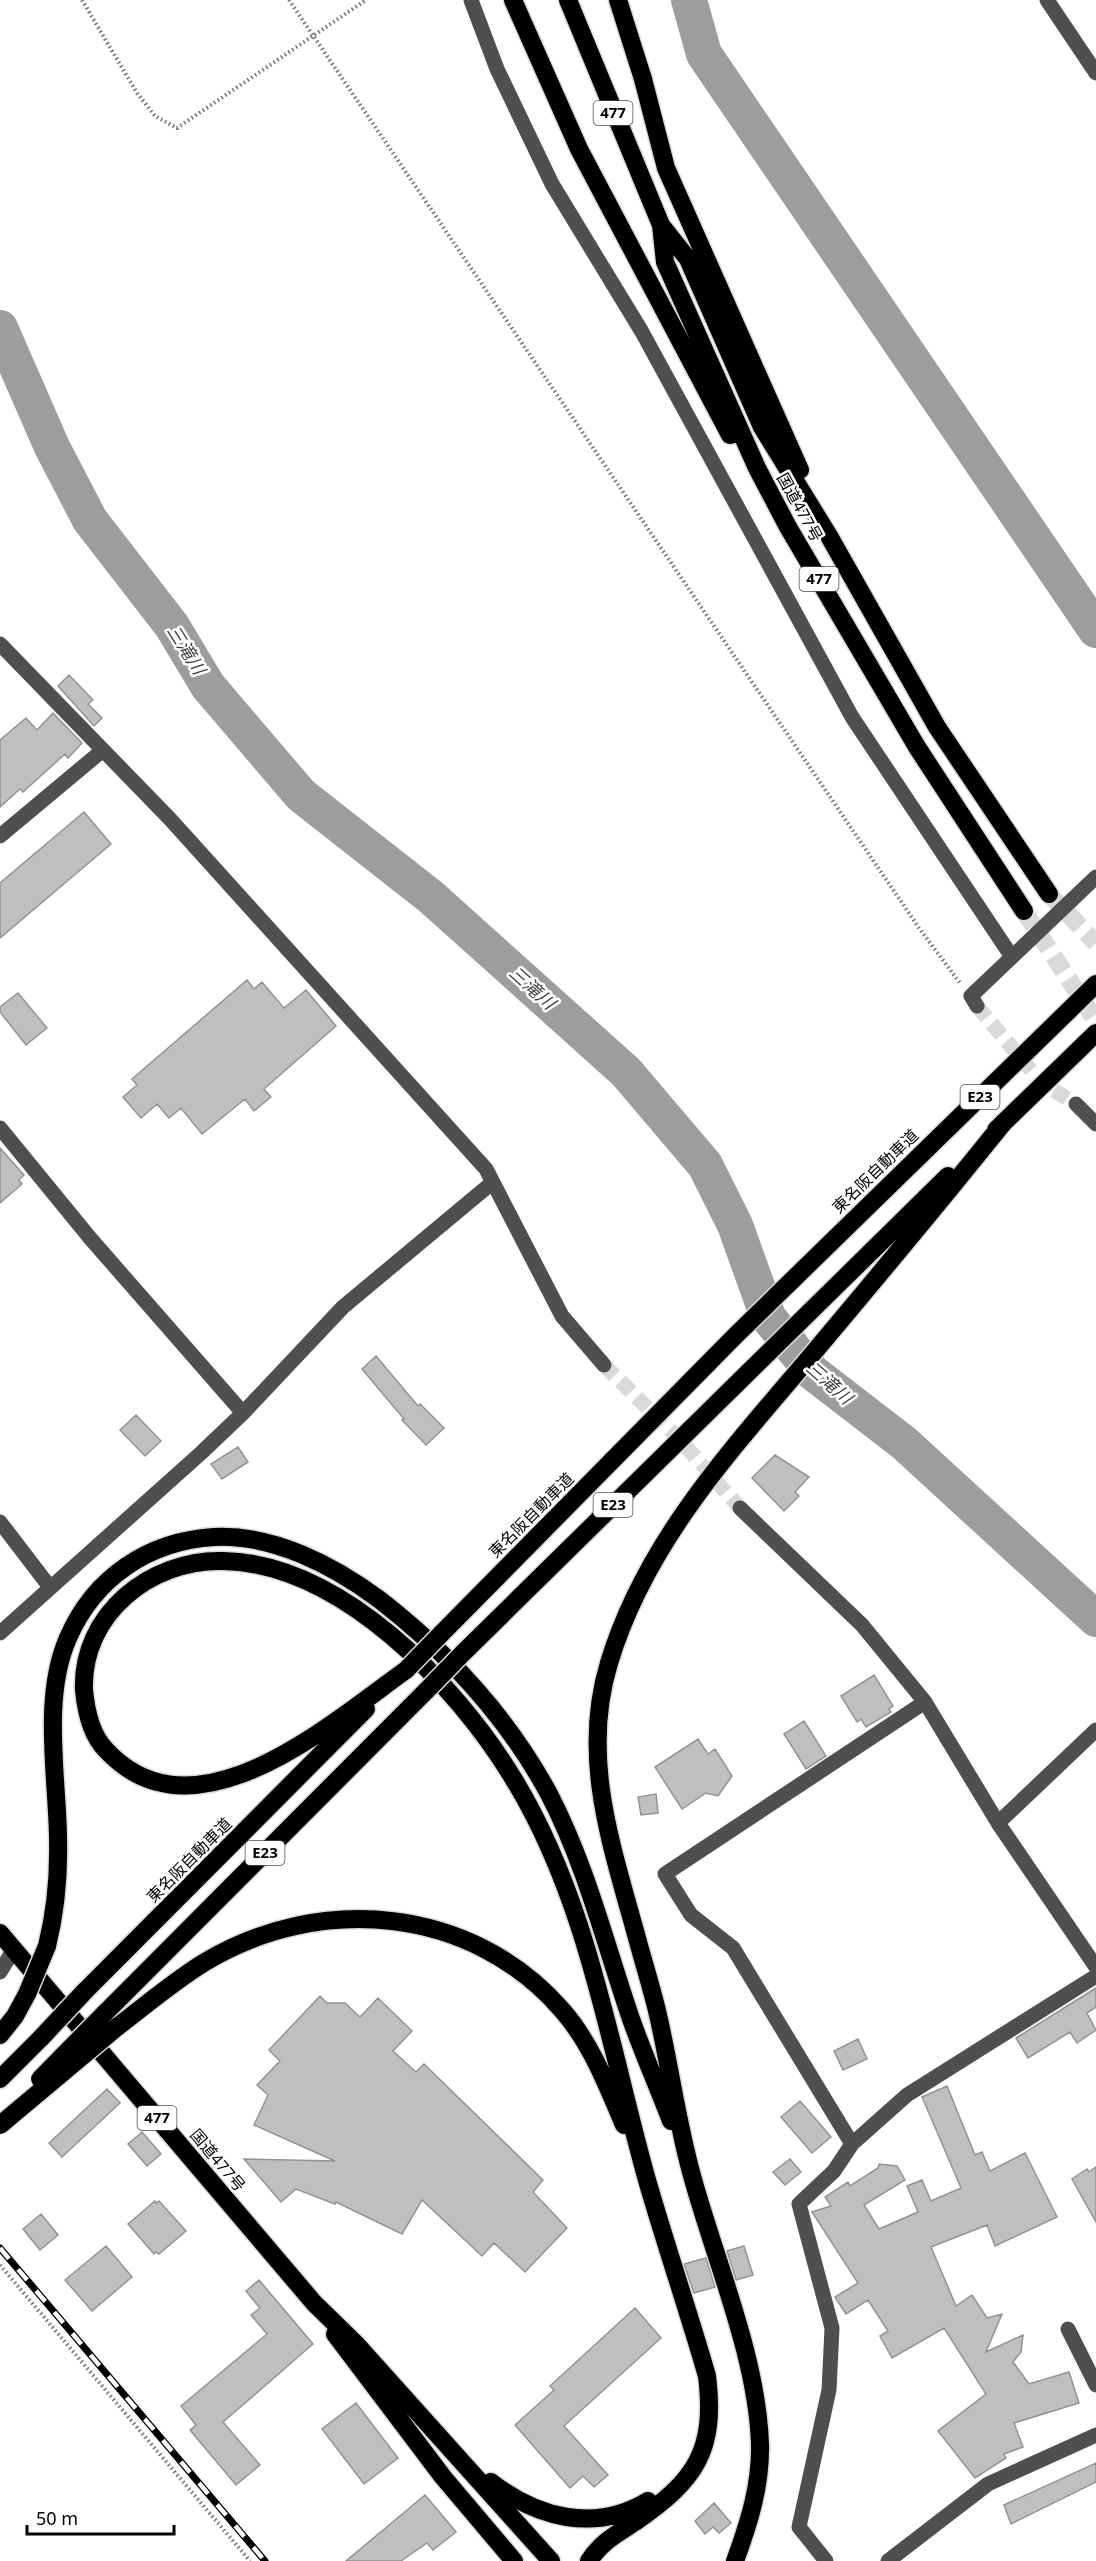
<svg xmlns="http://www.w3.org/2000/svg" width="1096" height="2561" font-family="'Noto Sans','Noto Sans JP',sans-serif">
  <rect width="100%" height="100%" fill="#fff"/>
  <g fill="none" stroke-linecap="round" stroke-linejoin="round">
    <!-- river -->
    <path stroke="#9d9d9d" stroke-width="36" d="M689 0 704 54 1096 630
      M0 328 52 447 90 520 172 626 208 686 301 795 431 897 626 1072 705 1165 735 1225 768 1317 812 1372 904 1443 1096 1619"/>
  </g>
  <!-- building -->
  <path fill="#bfbfbf" stroke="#939393" stroke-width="1.5" d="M69 675 93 700 88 704 102 718 94 726 58 686Z
    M53 713 82 743 68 758 65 754 23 792 20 789 0 807V740L26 718 37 730Z
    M84 812 111 844 0 938V883Z
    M247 980 254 989 262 982 284 1008 306 990 336 1026 264 1089 271 1097 254 1111 245 1099 202 1134 181 1108 169 1118 157 1104 141 1118 123 1097 137 1085 132 1079Z
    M18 993 47 1028 26 1045 0 1012V1007Z
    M0 1148 24 1175 19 1180 22 1184 0 1203Z
    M376 1356 418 1406 420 1404 444 1428 426 1445 402 1420 404 1419 362 1369Z
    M136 1415 161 1441 145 1456 120 1430Z
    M238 1447 248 1462 222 1479 211 1464Z
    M775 1455 809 1477 795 1492 799 1496 784 1511 752 1478Z
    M874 1675 893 1706 889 1709 891 1712 866 1727 861 1719 857 1722 841 1696Z
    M804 1721 826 1756 806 1769 784 1734Z
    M698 1739 708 1754 715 1749 732 1776 718 1796 706 1793 682 1809 655 1767Z
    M656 1794 658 1813 641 1815 638 1797Z
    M1096 1988V2007L1087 2013 1096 2030 1077 2043 1070 2032 1028 2058 1016 2038Z
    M320 1996 327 2003H345L360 2017 378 1998 412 2031 393 2051 416 2072 424 2064 543 2180 533 2192 567 2228 525 2272 494 2243 482 2256 422 2200 402 2234 336 2202 335 2204 296 2189 281 2202 244 2159 335 2161 254 2125 268 2095 257 2085 280 2061 269 2050Z
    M858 2039 867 2059 843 2070 834 2051Z
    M947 2086 975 2155 982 2152 990 2171 1025 2153 1057 2217 995 2246 987 2225 931 2247 956 2306 972 2295 987 2318 1002 2314 986 2352 1023 2335 1021 2352 1013 2362 1029 2384 1069 2372 1079 2403 1014 2423 1023 2447 1004 2454 1006 2458 975 2478 938 2431 986 2394 944 2328 892 2358 880 2336 888 2331 868 2300 846 2314 835 2297 858 2283 812 2212 831 2206 825 2197 848 2182 850 2186 878 2168 879 2164 897 2166 905 2180 864 2205 879 2229 918 2212 907 2186 922 2180 931 2201 961 2188 922 2097Z
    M107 2089 120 2103 62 2157 49 2143Z
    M800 2101 831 2137 812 2153 781 2117Z
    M142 2132 161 2154 147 2166 128 2144Z
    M790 2159 801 2172 785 2185 773 2172Z
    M1096 2167V2222L1072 2179 1087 2169 1089 2172Z
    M155 2201 156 2203 159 2201 186 2231 159 2254 156 2252 154 2254 128 2224Z
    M41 2214 58 2235 40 2250 23 2229Z
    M106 2246 132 2277 92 2311 65 2280Z
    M744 2246 753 2275 736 2280 727 2251Z
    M706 2258 715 2287 694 2293 684 2264Z
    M259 2280 313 2344 223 2422 260 2465 236 2485 190 2430 196 2425 181 2406 267 2334 251 2315 260 2308 246 2291Z
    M635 2308 661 2338 564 2426 608 2475 594 2487 583 2476 570 2488 515 2425 554 2390 550 2386Z
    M356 2403 398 2458 364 2484 322 2429Z
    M1096 2463V2482L1011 2524 1004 2505Z
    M425 2495 456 2532 433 2550 427 2543 401 2561H346Z
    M714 2503 731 2523 719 2533 713 2527 705 2534 695 2521Z"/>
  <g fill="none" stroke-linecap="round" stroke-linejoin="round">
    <!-- minor-tunnel -->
    <path stroke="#d9d9d9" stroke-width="15" stroke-dasharray="15 8" stroke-linecap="butt" d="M977 1006 1041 1082 1076 1104
      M604 1365 681 1441 740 1508"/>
    <!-- highway-tunnel -->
    <path stroke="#d9d9d9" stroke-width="18" stroke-dasharray="18 9" stroke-linecap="butt" d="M1049 894 1096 943
      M1024 911 1096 1021"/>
    <!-- highway casing -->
    <g stroke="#dbdbdb" stroke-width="21">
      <path id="highway" d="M513 0 579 149 730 435
        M568 0 661 225 688 259 762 427 829 536 937 727 1049 894
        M618 0 643 79 666 168 800 470
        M661 225 665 262 757 468 788 527 917 747 1024 911
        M996 1130 1096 1033
        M441 1634 736 1335 1096 984
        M463 1653 948 1176
        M406 1670C329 1725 194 1845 106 1750 91 1735 86 1711 84 1690 81 1614 151 1559 223 1561 340 1563 456 1684 513 1778 588 1900 609 2045 647 2180 666 2246 688 2310 707 2376 716 2451 696 2480 635 2522 618 2533 600 2543 589 2561
        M0 1933 314 2303 357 2345 551 2561
        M47 1946C56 1910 59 1874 58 1837 57 1775 42 1697 68 1638 94 1578 148 1541 214 1537 273 1534 333 1565 380 1600 448 1653 508 1718 549 1794 586 1865 605 1943 631 2019 643 2053 658 2087 671 2121
        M85 1991 366 1709
        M104 2014 426 1691
        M117 2027C146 2005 174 1981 205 1962 320 1893 472 1906 562 2010 591 2043 607 2085 624 2125
        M0 2035 15 2016
        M0 2079 41 2038
        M335 2334 443 2477 514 2561
        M491 2482C537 2518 595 2533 648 2501
        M735 2561C749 2523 761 2485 760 2444 757 2355 714 2258 691 2172 677 2121 670 2067 658 2015 652 1989 644 1964 637 1938 612 1846 580 1758 609 1663 646 1540 734 1447 815 1351 879 1275 942 1199 1004 1122"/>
    </g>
    <!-- path -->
    <path stroke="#717171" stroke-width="4" stroke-dasharray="1.5 3" stroke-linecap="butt" d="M82 0 137 93 155 116 177 128 366 0
      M289 0 919 928 960 983
      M0 2265 250 2561"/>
    <!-- minor -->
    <path stroke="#4f4f4f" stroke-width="15" d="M471 0 497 69 552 184 642 332 852 717 1012 957
      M1047 0 1096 73
      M0 644 170 819 486 1169 562 1316 604 1365
      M0 836 103 750
      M977 1006 971 996 1096 877
      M1076 1104 1096 1124
      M0 1128 90 1238 243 1413
      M740 1508 862 1625 925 1702 998 1823 1096 1967
      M0 1522 49 1586
      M0 1633 201 1453 243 1413 343 1307 493 1182
      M998 1823 1096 1730
      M0 1972 14 1949
      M852 2144 907 2095 1096 1976
      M1068 2329 1096 2385
      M826 2561 799 2527 829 2390 832 2328 799 2204 834 2171 852 2144 733 1948 691 1915 665 1874 925 1702
      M888 2561 988 2484 1096 2435"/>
    <!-- highway -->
    <use href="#highway" stroke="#000" stroke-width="18"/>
    <!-- rail casing -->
    <g stroke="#000" stroke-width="7">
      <path id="rail" d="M0 2248 265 2561"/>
    </g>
    <!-- rail -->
    <use href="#rail" stroke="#fff" stroke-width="4.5" stroke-dasharray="14" stroke-linecap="butt"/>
    <!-- highway-bridge casing -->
    <g stroke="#dbdbdb" stroke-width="21" stroke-linecap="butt">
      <path id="highway-bridge" d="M406 1670 441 1634
        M426 1691 463 1653
        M15 2016 27 1994 47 1946
        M41 2038 85 1991
        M40 2079 104 2014
        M0 2125 117 2027"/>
    </g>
    <!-- highway-bridge -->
    <use href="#highway-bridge" stroke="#000" stroke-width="18"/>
  </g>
  <g text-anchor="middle" stroke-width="5" stroke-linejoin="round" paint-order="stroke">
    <!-- shield labels -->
    <g fill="#fff" stroke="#4c4c4c" stroke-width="1.5">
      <rect x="593.5" y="101" width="39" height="24" rx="4.5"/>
      <rect x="799.5" y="567" width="39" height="24" rx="4.5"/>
      <rect x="960.5" y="1085" width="39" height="24" rx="4.5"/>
      <rect x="593.5" y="1493" width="39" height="24" rx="4.5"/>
      <rect x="245.5" y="1841" width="39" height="24" rx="4.5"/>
      <rect x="137.5" y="2106" width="39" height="24" rx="4.5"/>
    </g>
    <g font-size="15" font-weight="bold" fill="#000">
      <text x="613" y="118">477</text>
      <text x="819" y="584">477</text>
      <text x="980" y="1102">E23</text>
      <text x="613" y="1510">E23</text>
      <text x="265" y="1858">E23</text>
      <text x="157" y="2123">477</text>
    </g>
    <!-- street labels -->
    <g font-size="16" fill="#000" stroke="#fff">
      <text transform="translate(800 507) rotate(61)" y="6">国道477号</text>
      <text transform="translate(875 1171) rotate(-44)" y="6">東名阪自動車道</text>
      <text transform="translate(531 1515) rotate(-45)" y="6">東名阪自動車道</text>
      <text transform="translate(189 1860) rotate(-45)" y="6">東名阪自動車道</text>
      <text transform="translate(218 2160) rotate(50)" y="6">国道477号</text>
    </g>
    <!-- water labels -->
    <g font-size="18" font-style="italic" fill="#3e3e3e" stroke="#fff">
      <text transform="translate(186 650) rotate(58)" y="6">三滝川</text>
      <text transform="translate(532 988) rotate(42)" y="6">三滝川</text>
      <text transform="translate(829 1383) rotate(41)" y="6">三滝川</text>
    </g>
  </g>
  <!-- scale -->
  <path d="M27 2525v9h147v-9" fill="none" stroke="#000000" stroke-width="3"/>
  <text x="36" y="2525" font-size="18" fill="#000000" stroke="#ffffff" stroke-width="4.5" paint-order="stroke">50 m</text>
</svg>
